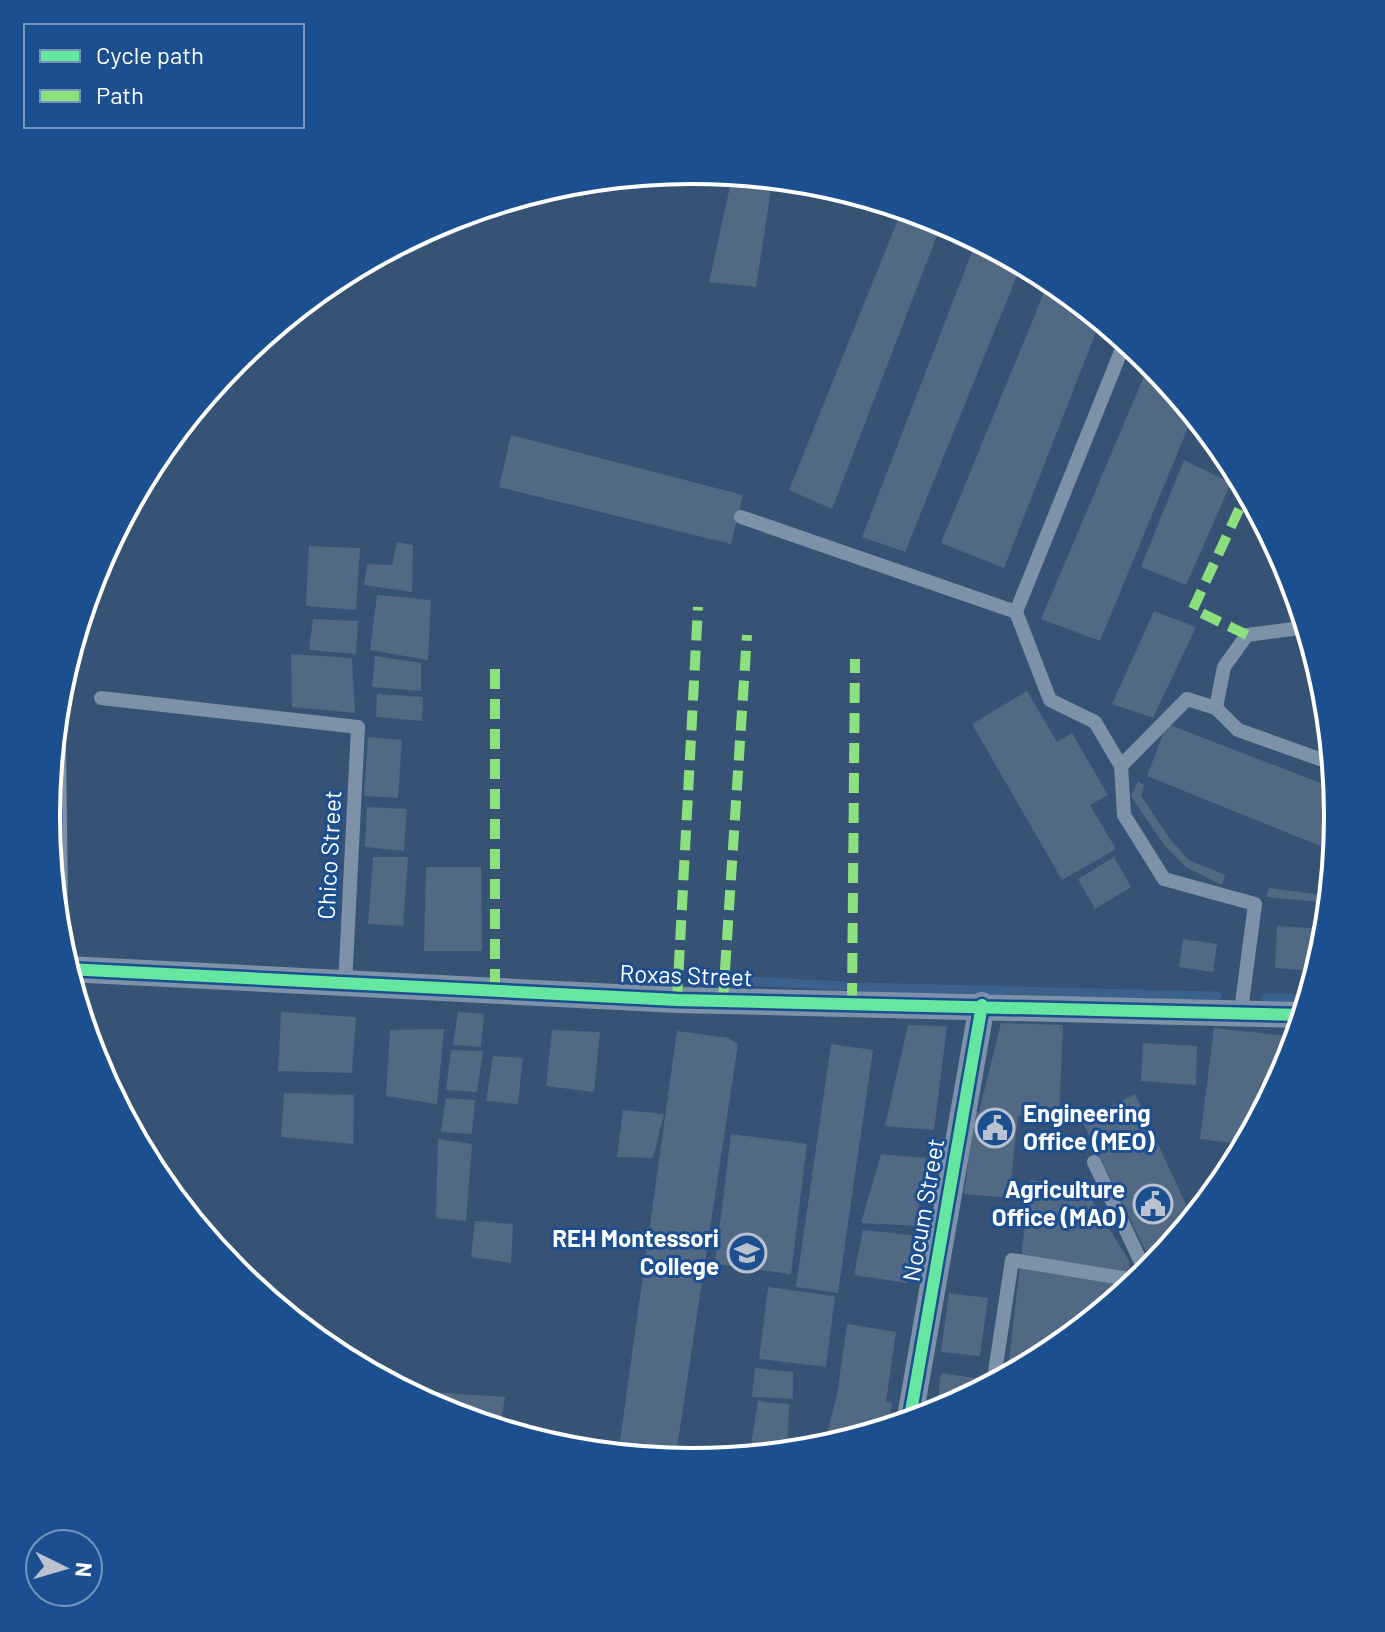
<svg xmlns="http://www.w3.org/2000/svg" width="1385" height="1632" font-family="Barlow,sans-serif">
  <rect width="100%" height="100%" fill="#365274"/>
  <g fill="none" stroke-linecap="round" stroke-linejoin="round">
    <!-- stream -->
    <path stroke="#3b618d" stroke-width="9" d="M731 980 844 986
      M860 987 1217 996
      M1266 998 1309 999"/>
  </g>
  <!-- building -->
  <path fill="#526984" d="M733 173 773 177 756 287 709 282Z
    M903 207 943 220 832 509 789 490Z
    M977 239 1022 263 905 552 862 537Z
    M1050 278 1101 319 1004 568 941 543Z
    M1151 360 1194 413 1100 641 1041 619Z
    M511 435 743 495 731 544 499 487Z
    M1184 460 1231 483 1186 585 1141 567Z
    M397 542 413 545 412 592 364 585 367 564 392 565Z
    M309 546 360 548 356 610 306 606Z
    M1286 561 1290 569 1295 587 1279 577Z
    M377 595 431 600 428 660 370 650Z
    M1154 611 1196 627 1153 718 1112 704Z
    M313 619 358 621 356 654 309 650Z
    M291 654 352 658 355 713 292 707Z
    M375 656 421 663V691L372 687Z
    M1027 691 1057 742 1072 733 1108 795 1090 805 1116 849 1062 880 972 724Z
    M377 694 423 697 422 721 376 717Z
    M1167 724 1336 789 1339 816 1335 852 1147 776Z
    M368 737 402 740 398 798 364 796Z
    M1138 781 1144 785 1141 796 1170 839 1189 860 1225 875 1222 885 1186 867 1164 845 1131 796Z
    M367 807 407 809 404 851 365 847Z
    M373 857H408L403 926 368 924Z
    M1114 857 1131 887 1095 909 1078 879Z
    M426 867H481L482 951H424Z
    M1269 888 1331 896 1330 903 1266 897Z
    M1277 926 1328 929 1318 971 1275 968Z
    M1183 939 1217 944 1213 972 1179 967Z
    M281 1012 356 1017 352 1073 278 1071Z
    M458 1012 484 1014 481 1047 453 1045Z
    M1001 1023 1063 1025 1059 1120 1018 1116 1009 1198 964 1194 975 1111 979 1112Z
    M908 1025 947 1026 934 1130 885 1126Z
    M1214 1028 1298 1037 1290 1064 1274 1093 1277 1044 1269 1102 1246 1145 1200 1139Z
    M444 1029 437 1104 386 1096 390 1030Z
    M552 1030 600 1032 594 1092 546 1086Z
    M677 1031 728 1038 738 1044 675 1461 618 1455Z
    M1143 1043 1197 1046 1196 1085 1141 1081Z
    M831 1044 873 1050 838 1293 796 1287Z
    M451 1050 483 1051 477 1092 446 1090Z
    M493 1056 523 1058 518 1104 486 1101Z
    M284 1093 354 1095 353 1144 281 1137Z
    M1135 1094 1193 1220 1154 1268 1082 1121Z
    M446 1098 475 1100 472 1134 441 1132Z
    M623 1110 664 1114 653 1158 617 1157Z
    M731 1134 807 1144 791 1274 715 1264Z
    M438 1139 472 1144 466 1221 436 1218Z
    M881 1154 926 1158 916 1226 861 1223Z
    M1030 1180 1084 1187 1129 1261 1132 1287 1051 1354 1007 1378Z
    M475 1221 513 1224 511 1263 471 1257Z
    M863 1230 912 1235 907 1283 854 1275Z
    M768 1287 835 1296 826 1367 759 1359Z
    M949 1293 988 1298 980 1356 941 1352Z
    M847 1324 896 1332 886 1402 892 1403 887 1429 823 1449 837 1395Z
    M755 1368 793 1372V1399L752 1397Z
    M941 1373 983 1379 982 1391 936 1414Z
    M430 1392 505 1397 501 1421 445 1413 428 1404Z
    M758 1401 789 1404 787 1453 749 1457Z"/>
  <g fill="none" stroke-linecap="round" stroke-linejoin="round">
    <!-- lane -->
    <path stroke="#7d92a8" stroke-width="14" d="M741 517 1016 612 1050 700 1095 722 1121 766 1124 815 1164 879 1255 904 1241 1011
      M1016 612 1126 339
      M101 698 358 727 345 985
      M1216 708 1238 730 1334 764
      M1121 766 1187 699 1216 708 1224 667 1247 635 1308 627
      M1094 1162 1147 1275
      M993 1385 1012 1260 1141 1281"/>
    <!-- street -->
    <path stroke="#7d92a8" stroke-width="26" d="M53 747 55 904
      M67 969 677 1000 1304 1015
      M909 1423 982 1005"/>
    <!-- quiet -->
    <path stroke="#8de07e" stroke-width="10" stroke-dasharray="20 10" stroke-linecap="butt" d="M1247 635 1193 609 1248 490
      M495 989V667
      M677 1000 698 607
      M723 1000 747 635
      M852 1003 855 659"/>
    <!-- cycleway casing -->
    <g stroke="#1b4f8f" stroke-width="17">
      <path id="cycleway" d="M53 747 55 904
        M67 969 677 1000 1304 1015
        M909 1423 982 1005"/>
    </g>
    <!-- cycleway -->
    <use href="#cycleway" stroke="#66e7a1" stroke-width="12"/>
  </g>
  <!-- icons -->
  <defs>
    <g id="civic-ring" transform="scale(2)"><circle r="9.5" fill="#1b4f8f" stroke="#b9c2ce" stroke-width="1.5"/><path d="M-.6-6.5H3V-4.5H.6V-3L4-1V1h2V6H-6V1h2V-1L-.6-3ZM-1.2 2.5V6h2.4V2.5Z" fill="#b9c2ce"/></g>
    <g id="university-ring" transform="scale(2)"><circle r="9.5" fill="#1b4f8f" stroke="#b9c2ce" stroke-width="1.5"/><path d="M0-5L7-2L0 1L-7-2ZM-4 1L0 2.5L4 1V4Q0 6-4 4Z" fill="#b9c2ce"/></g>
  </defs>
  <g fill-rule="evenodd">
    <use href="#civic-ring" x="995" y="1128"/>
    <use href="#civic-ring" x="1153" y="1204"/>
    <use href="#university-ring" x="747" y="1253"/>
  </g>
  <g text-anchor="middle" stroke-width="6" stroke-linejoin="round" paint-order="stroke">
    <!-- street labels -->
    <g font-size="24" fill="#fff" stroke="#1b4f8f">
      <text transform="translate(330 855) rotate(-87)" y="8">Chico Street</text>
      <text transform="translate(686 976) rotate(2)" y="8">Roxas Street</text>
      <text transform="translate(924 1210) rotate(-80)" y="8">Nocum Street</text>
    </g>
    <!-- poi labels -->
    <g font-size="24" font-weight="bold" fill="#fff" stroke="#1b4f8f" text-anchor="end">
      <text x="1023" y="1122" text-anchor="start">Engineering<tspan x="1023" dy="28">Office (MEO)</tspan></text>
      <text x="1125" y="1198">Agriculture<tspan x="1125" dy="28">Office (MAO)</tspan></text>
      <text x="719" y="1247">REH Montessori<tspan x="719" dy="28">College</tspan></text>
    </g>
  </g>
  <!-- crop -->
  <path d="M0 0H1385V1632H0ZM60 816a632 632 0 1 1 1264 0a632 632 0 1 1-1264 0Z" fill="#1b4f8f" fill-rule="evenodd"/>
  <path fill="none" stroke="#fff" stroke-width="4" d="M60 816a632 632 0 1 1 1264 0a632 632 0 1 1-1264 0Z"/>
  <!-- legend -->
  <rect x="24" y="24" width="280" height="104" fill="#1b4f8f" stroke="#7695bc" stroke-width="2"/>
  <rect x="40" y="50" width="40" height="12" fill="#66e7a1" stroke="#7695bc" stroke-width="2"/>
  <text x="96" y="64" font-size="24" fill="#ffffff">Cycle path</text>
  <rect x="40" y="90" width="40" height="12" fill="#8de07e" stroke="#7695bc" stroke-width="2"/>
  <text x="96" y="104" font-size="24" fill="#ffffff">Path</text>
  <!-- north arrow -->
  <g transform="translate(64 1568) rotate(95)"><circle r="38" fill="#1b4f8f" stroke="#7695bc" stroke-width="2"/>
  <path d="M0-6L14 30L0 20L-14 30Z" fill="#b9c2ce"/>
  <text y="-12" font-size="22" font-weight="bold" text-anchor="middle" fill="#ffffff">N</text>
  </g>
</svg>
